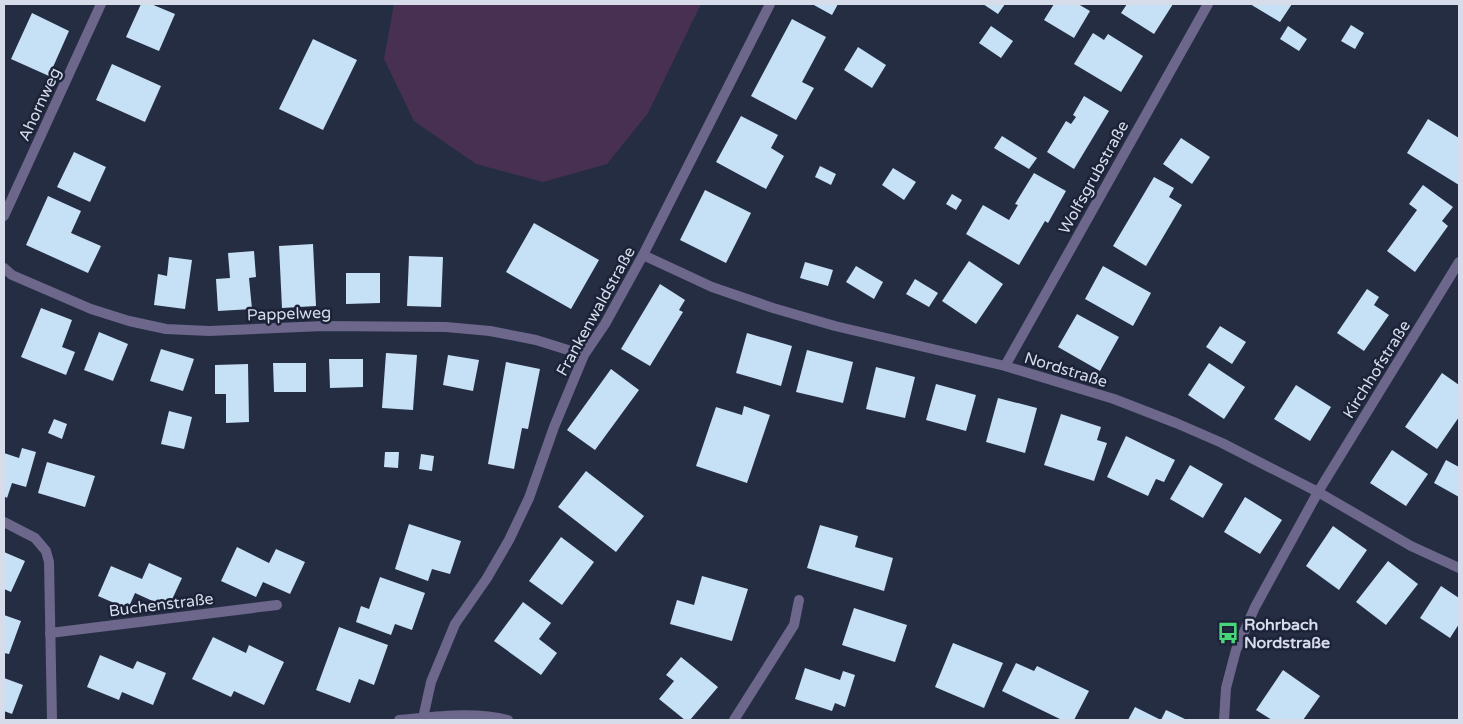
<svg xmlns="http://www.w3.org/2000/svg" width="1463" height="724" font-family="'Varela Round',sans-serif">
  <rect width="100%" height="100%" fill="#252d43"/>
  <!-- green -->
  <path fill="#473051" d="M394 4H701L648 113 607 164 543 182 476 164 414 121 384 59Z"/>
  <!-- building -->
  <path fill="#c6e0f6" d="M141 4H151L175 14 159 51 126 37Z
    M812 4H838L832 15Z
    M983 4H1005L998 14Z
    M1054 4H1078L1090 11 1074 38 1044 20Z
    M1127 4H1173L1154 34 1121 13Z
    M1250 4H1292L1280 22Z
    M32 13 69 31 49 76 11 59Z
    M792 19 826 37 802 82 814 88 796 120 751 96Z
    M1351 25 1364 33 1355 49 1341 41Z
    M991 26 1013 41 1001 58 979 43Z
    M1288 26 1307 39 1299 51 1280 39Z
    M1093 33 1104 40 1108 34 1143 56 1121 92 1074 64Z
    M313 39 357 60 323 130 279 109Z
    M858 47 886 65 872 88 844 70Z
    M112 64 161 86 145 122 96 100Z
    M1084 96 1109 111 1074 169 1047 152 1066 121 1071 124 1076 117 1073 115Z
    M741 116 778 135 771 148 784 156 766 189 716 162Z
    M1428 119 1459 138V185L1407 153Z
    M1002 136 1037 158 1029 169 994 148Z
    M1181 138 1210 157 1192 184 1163 164Z
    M74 152 106 167 90 202 57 187Z
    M820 166 836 174 831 185 815 177Z
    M893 168 916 182 904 200 882 185Z
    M1034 173 1066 191 1048 223 1045 221 1019 265 966 234 983 205 1009 220 1018 205 1015 204Z
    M1154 177 1174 188 1169 197 1182 205 1146 266 1113 246Z
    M1423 185 1453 207 1442 221 1448 226 1415 272 1387 251 1417 210 1409 204Z
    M705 190 751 213 726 263 680 240Z
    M952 194 962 200 956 210 946 204Z
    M48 196 81 211 71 233 101 246 88 273 26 245Z
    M534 223 599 260 571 309 506 272Z
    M313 244 316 306 282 308 279 246Z
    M254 251 256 277 249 278 252 309 218 311 216 279 230 278 228 253Z
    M409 256 443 257 441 307 407 306Z
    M169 257 192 260 185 309 154 305 158 274 167 276Z
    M969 261 1003 284 976 324 942 301Z
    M805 262 833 270 828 286 800 278Z
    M856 266 883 282 874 299 846 282Z
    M1103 266 1151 293 1133 326 1085 299Z
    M346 273H380V303L346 304Z
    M915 279 938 293 929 307 906 294Z
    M660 284 685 300 679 310 683 312 650 366 621 349Z
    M1367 289 1379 297 1374 305 1389 315 1364 351 1337 333Z
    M41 308 72 320 62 347 75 352 66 375 21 357Z
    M1077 314 1119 337 1100 371 1058 347Z
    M1220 326 1246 342 1232 364 1206 347Z
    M99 332 128 344 113 381 84 370Z
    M747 333 792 346 781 386 736 373Z
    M161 349 194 359 183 391 150 381Z
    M807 350 853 362 843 403 796 392Z
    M386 353 417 355 413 410 382 408Z
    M448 355 479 360 473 391 443 385Z
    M329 359H363V387L330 388Z
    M506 362 540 369 528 429 522 428 514 469 488 464Z
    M273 363H306V392H274Z
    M1209 363 1245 387 1224 419 1188 395Z
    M248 364 249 422 226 423V394H215V365Z
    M876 367 915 377 905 418 866 409Z
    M611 369 639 390 595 450 567 430Z
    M1442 373 1459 385V417L1437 449 1405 427Z
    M936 384 976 395 966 431 926 420Z
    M1296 385 1331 407 1310 441 1274 419Z
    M998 398 1037 408 1025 453 986 442Z
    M744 406 770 415 747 483 696 466 716 407 742 415Z
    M169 411 192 417 184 449 161 444Z
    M1061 414 1101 427 1097 440 1107 443 1094 481 1044 465Z
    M54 419 67 424 62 439 48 433Z
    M1126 436 1175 460 1164 482 1156 479 1148 496 1107 477Z
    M22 448 36 452 26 487 12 483 7 498 4 496V453L19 458Z
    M1392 450 1428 474 1406 506 1370 483Z
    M385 452H399L398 468 384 467Z
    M421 454 434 456 432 471 419 469Z
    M1446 460 1459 467V497L1434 483Z
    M47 462 95 476 85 507 38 493Z
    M1190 465 1223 484 1203 518 1170 499Z
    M586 471 644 516 616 552 558 507Z
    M1245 497 1282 520 1260 554 1224 532Z
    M409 524 461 541 450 574 432 569 428 581 395 569Z
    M820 525 858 536 855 547 893 558 884 591 807 568Z
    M1333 526 1367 550 1339 590 1306 566Z
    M561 537 594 562 562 605 529 581Z
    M237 547 269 563 276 549 305 562 290 594 263 582 256 597 221 581Z
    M4 552 25 561 11 592 4 589Z
    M1388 561 1418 584 1386 625 1356 602Z
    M149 563 182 578 168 608 135 593 128 609 98 596 111 566 142 579Z
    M702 576 748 589 732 641 670 624 677 600 694 605Z
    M380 577 425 593 412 630 395 624 391 635 356 622 361 606 369 609Z
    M1441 586 1459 598V624L1450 638 1420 618Z
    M523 602 551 623 539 639 557 653 541 675 494 641Z
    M854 608 907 625 895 662 842 645Z
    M4 615 21 621 9 654 4 653Z
    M339 627 388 645 374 685 359 679 350 703 316 690Z
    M213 637 246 653 249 645 284 662 264 705 234 691 231 697 192 679Z
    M953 643 1003 663 984 708 935 687Z
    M100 655 133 669 137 661 166 673 153 705 122 692 119 700 87 687Z
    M681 657 718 687 690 720H685L659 699 674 681 666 675Z
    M1016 663 1034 671 1037 666 1089 691 1074 720H1062L1002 691Z
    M805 668 840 680 843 671 855 675 845 707 835 703 832 711 795 699Z
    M1283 670 1320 696 1303 720H1272L1256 710Z
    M4 678 23 685 12 714 4 711Z
    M1135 707 1161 720 1166 710 1187 720H1128Z"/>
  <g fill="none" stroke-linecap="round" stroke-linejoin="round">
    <!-- lane -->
    <path stroke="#6c678b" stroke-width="10" d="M50 633 277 605"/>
    <!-- street -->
    <path stroke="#6c678b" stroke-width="10" d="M4 216 101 4
      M643 255 712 287 773 308 835 326 1005 366 1114 399 1176 423 1222 443 1318 492 1411 546 1459 568
      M4 268 12 275 91 309 129 321 166 329 209 331 324 326 446 327 490 331 536 340 584 355
      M1005 366 1208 4
      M4 522 35 538 46 551 49 562 52 720
      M423 718 431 682 455 624 487 578 509 540 529 498 554 427 584 355 605 324 643 255 770 4
      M399 720C434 717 473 711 508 720
      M734 720 794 625 799 600
      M1224 720 1226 688 1236 650 1255 607 1318 492 1459 262"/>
  </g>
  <!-- icons -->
  <defs>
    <g id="bus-bare" transform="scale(1.725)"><path d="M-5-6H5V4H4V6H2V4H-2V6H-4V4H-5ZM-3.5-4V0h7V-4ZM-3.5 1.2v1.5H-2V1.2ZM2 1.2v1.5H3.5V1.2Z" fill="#47d779" stroke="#1c2339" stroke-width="2.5" paint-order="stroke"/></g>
  </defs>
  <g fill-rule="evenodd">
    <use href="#bus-bare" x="1228" y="633"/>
  </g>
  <g text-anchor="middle" stroke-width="5" stroke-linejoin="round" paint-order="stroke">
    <!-- street labels -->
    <g font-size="16" fill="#d6dcea" stroke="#1c2339">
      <text transform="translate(39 104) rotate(-65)" y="6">Ahornweg</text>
      <text transform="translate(1093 177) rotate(-61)" y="6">Wolfsgrubstraße</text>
      <text transform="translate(595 311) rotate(-61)" y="6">Frankenwaldstraße</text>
      <text transform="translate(289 313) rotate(-2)" y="6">Pappelweg</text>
      <text transform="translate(1066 369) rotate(17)" y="6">Nordstraße</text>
      <text transform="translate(1376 369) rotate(-58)" y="6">Kirchhofstraße</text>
      <text transform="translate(161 604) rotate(-7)" y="6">Buchenstraße</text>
    </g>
    <!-- poi labels -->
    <g font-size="16" font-weight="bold" fill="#d6dcea" stroke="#1c2339" text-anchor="start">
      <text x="1244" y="630">Rohrbach<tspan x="1244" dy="18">Nordstraße</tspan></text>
    </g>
  </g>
  <!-- border -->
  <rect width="1463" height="724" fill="none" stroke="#d6dcea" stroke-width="10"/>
</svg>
